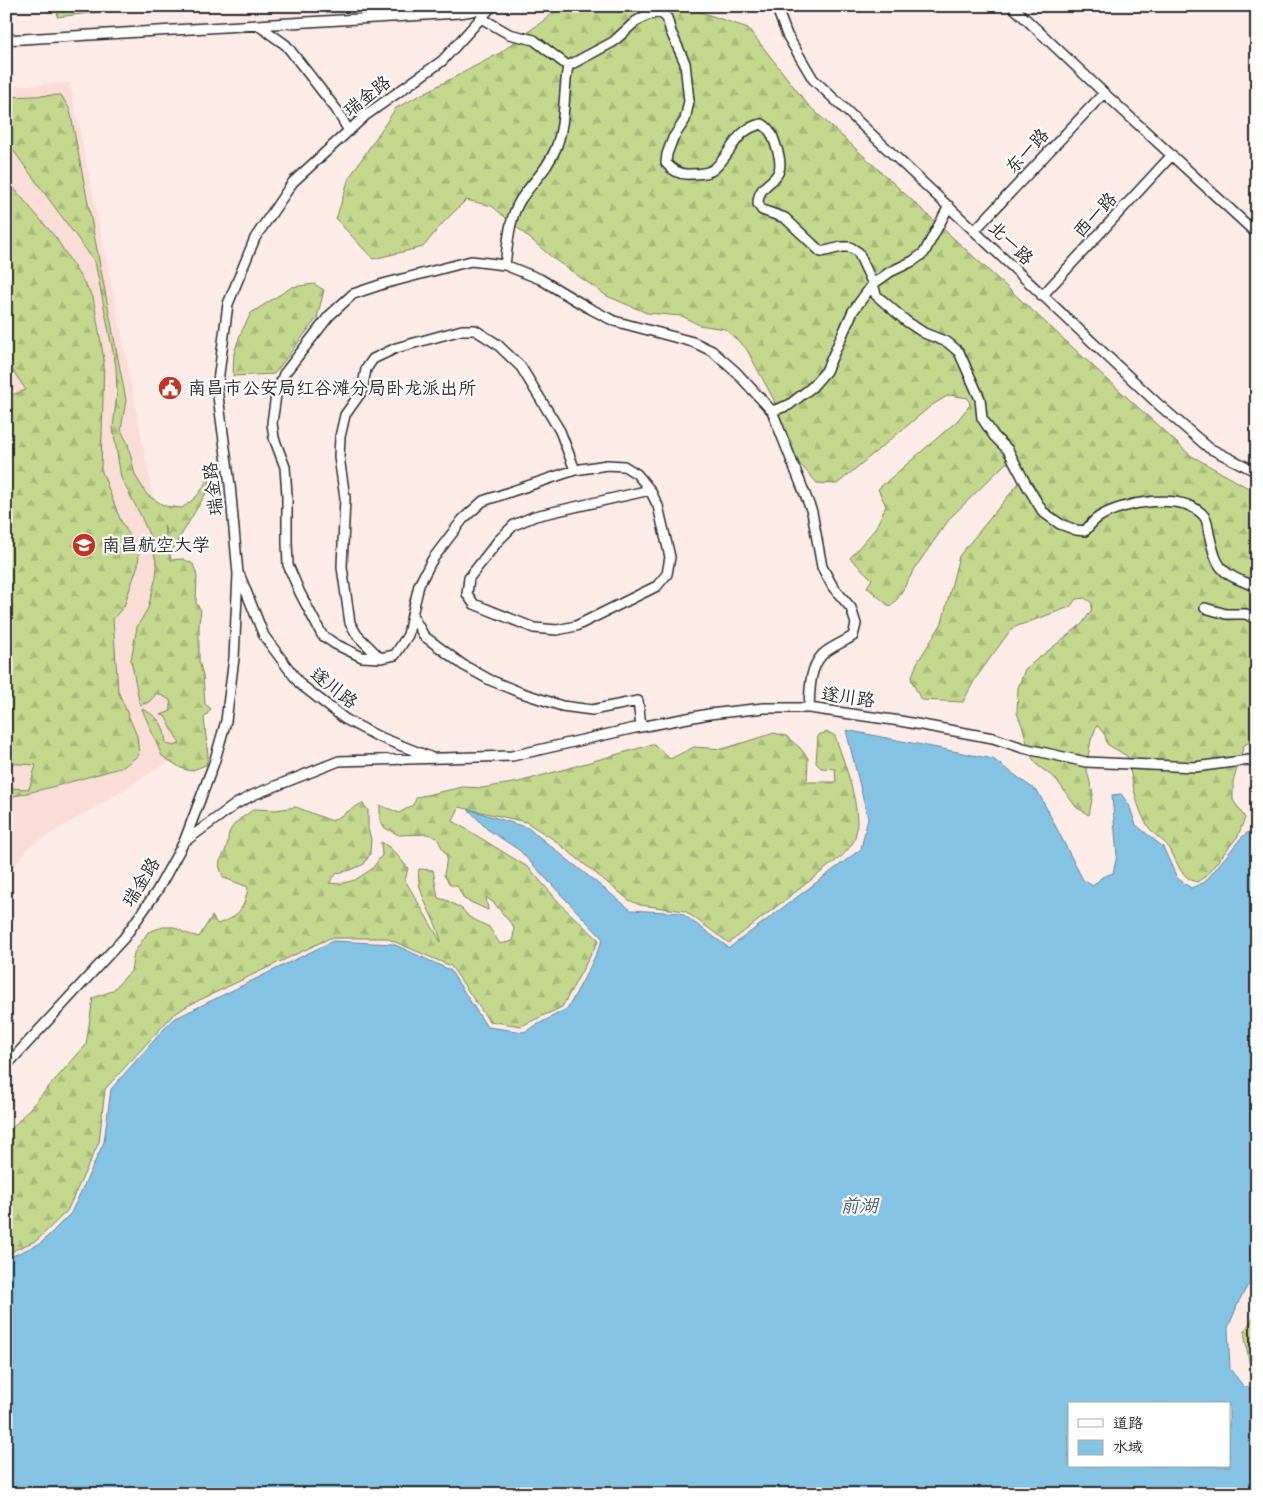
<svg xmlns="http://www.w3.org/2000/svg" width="1263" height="1500" font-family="'Balsamiq Sans','LXGW WenKai TC',sans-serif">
  <defs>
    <pattern id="forest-firs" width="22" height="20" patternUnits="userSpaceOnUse" patternTransform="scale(1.25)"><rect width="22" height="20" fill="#c3d88d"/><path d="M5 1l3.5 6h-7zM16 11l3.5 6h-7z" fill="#a8ba7a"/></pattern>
  </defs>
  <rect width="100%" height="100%" fill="#fcebe7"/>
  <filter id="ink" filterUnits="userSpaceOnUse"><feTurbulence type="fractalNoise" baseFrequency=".02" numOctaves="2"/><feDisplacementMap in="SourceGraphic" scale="10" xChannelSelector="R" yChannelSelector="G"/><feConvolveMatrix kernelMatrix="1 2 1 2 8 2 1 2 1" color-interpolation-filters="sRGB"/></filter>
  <g filter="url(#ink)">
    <!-- built -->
    <path fill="#faddd6" d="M70 83 124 346 200 743 29 847 6 877V86Z"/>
    <!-- forest -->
    <path fill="url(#forest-firs)" stroke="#77825c" d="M59 6H149L57 17Z
      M563 6H677L685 7 748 28 808 105 1190 455 1257 493V739L1244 745 1233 782V800L1245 818 1238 836 1206 876 1197 882C1181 878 1178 864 1171 851 1166 841 1156 837 1150 829 1135 809 1133 780 1127 756L1107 744 1105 735 1097 725 1091 740 1086 767 1093 794 1089 815 1076 807 1056 779 1037 765 1030 754 1023 728 1017 713 1018 688 1025 669 1082 624 1091 611 1092 603 1085 598 1076 599 1070 607 1012 628 975 679 963 702 921 700 911 679 917 663 942 623 959 556 1019 483 1020 472 1015 464 1006 463 950 518 917 565 898 598 890 607 867 587 872 579 850 558 875 529 886 506 878 489 957 421 970 405 968 398 949 395 932 405 837 484 817 483 781 443 774 400 746 348 725 329 699 325 682 316 647 313 607 296 554 259 492 206 466 200 442 224 423 247 373 259 336 219 349 178 396 108 500 53Z
      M61 95 70 110 126 400 121 430 128 444 135 475 147 495 165 506 182 508C195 499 205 490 208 474L210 486 173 549 164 526 171 560 183 559 193 564 197 576 196 603 201 610 199 623V661L203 675 205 704 211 709 204 718 208 756 206 765 190 771 181 768 162 756 142 709C159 717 164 724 166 743L173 746 180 744 165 716 161 715 171 711 170 700 157 693 149 702 140 705 131 660 137 627 148 608 156 577 157 566 151 539 140 514 121 478 113 428 117 392 116 367 95 262 10 146 6 144V97Z
      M6 179 56 238 93 297 104 360 101 469 120 519 139 552 138 565 124 606 113 619 118 691 137 736 139 755 123 767 56 786 6 798V788L29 789 36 765 6 763V397L26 390 14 372 6 373Z
      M314 284 324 290 317 318 274 374 233 376 234 353 240 335 251 313 292 287Z
      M828 732 835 736C844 762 863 811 855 837 853 845 847 850 842 856L729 943 685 911 640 905 629 900 553 839 526 822 459 807 453 821 529 868 564 908 599 940 562 1007 521 1026 489 1021 451 966 386 938H330L187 1006 172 1016 105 1089 99 1142 67 1211 37 1240 6 1254V1135L86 1045 93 998 112 991 131 971 134 953 148 932 163 927H174L185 933 199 937 212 916 217 924C238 918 245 908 248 887L224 878C214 858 223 862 227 845 229 841 227 837 229 833 233 822 245 816 254 809L276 810 296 807 332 821 362 803 368 810V829L371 839 370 854 364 864 351 870 337 873 329 883 340 884 355 880 372 869 382 855 381 842C393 848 399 858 408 868L405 880 441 942C437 918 415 895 419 869L433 870 438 898 446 900 462 909 469 917 489 927 500 944 513 941 514 927 494 903 486 897 488 910 464 899 457 885H450L444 875 447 857 437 838 428 834 399 835 385 828 380 820V805L399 813 413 805 417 797 463 787 482 788 519 782 654 744 670 759 694 747 723 749 774 733 786 736 800 748 808 758 807 782H836L835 769 821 768 816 763 818 735Z
      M1255 1316H1257V1375L1251 1373 1244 1331Z"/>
    <!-- water -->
    <path fill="#85c3e5" stroke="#61869b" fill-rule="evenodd" d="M846 730 993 759 1038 792 1083 880 1093 886 1102 877 1113 873 1117 856 1112 795 1121 794 1129 805 1136 825 1163 847 1177 878 1191 888 1205 882 1241 838 1257 825V1285H1248L1239 1301 1228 1328 1230 1369 1244 1387 1257 1389V1494H6V1259L41 1243 71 1213 104 1142 111 1089 172 1020 333 941 393 944 450 970 487 1027 524 1032 568 1008 590 967 603 939 519 850 487 829 468 809 528 828 631 910 681 913 729 948 861 849 868 818ZM1069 1404H1229V1466H1069Z"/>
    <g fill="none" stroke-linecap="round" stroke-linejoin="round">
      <!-- minor casing -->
      <g stroke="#2b2b2b" stroke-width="12">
        <path id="minor" d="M776 6 787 35 813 79 1158 404 1209 448 1257 472
          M1012 6 1104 93 1257 234
          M481 18 509 34 534 40 568 66C563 93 566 122 556 148 547 170 534 180 521 199 509 217 508 243 505 265
          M258 25 286 45 336 109 349 131
          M6 40 459 13 491 8
          M568 66 613 42 635 22 647 15 660 12 667 18 671 32 685 63 689 101 685 120 673 138 667 154 666 163C672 170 680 175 690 174 698 174 709 174 715 168 733 152 735 129 762 124 771 129 773 137 776 146 791 187 758 176 758 204L762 210 785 218 821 252 842 247H850L858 252 873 284 876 295 906 321 924 333 947 342 959 352 980 399 982 418 994 436 1008 450 1026 484 1043 512 1060 524 1076 530 1085 531C1089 526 1094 520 1099 517 1123 502 1183 491 1204 516 1208 520 1208 529 1209 534 1218 572 1221 573 1257 587
          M975 230 1104 93
          M1042 296 1172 155
          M772 411 789 405 812 387 826 371 853 311 873 284 890 272 913 261 924 253 949 206
          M240 576 264 636 300 684 345 719 377 736 430 757
          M1205 608 1226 614H1246L1257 620
          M412 615 419 585 432 560 463 519 483 501 575 470 607 465 624 466 637 474 650 490 658 506 670 557 667 574 657 586 576 626 557 630 534 628 474 604 467 594 469 578 498 541 514 525 535 516 650 490
          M380 658 357 635 350 623 342 567 345 498 339 457 340 437 345 415 362 391 366 369 373 359 396 348 462 330H475L497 344 521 367 560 431 575 470
          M641 727 638 701 592 710 562 706 519 692 490 680 463 665 424 636 412 615 408 635 395 655 380 658 362 657 335 644 322 635 300 593 288 565 287 542V495L285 467 274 438 272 423 276 395 284 374 329 316 353 294 383 284 471 261 505 265 540 279 587 307 614 321 693 342 712 351 736 372 772 411 812 512 822 567 833 587 851 608 856 624 853 636C844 642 830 647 822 655 809 669 810 691 809 708
          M184 842 236 804 253 795 339 761 512 756 635 728 709 714 764 708H809L900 721 993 738 1023 748 1086 762 1195 767 1257 759
          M6 1066 124 938 157 891 184 842 214 763 226 721 234 658 238 574 230 485 217 389 228 304 255 238 293 182 366 115 442 61 492 6"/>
      </g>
      <!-- minor -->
      <use href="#minor" stroke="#fff" stroke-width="9"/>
    </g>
  </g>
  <!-- icons -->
  <defs>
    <g id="civic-disc" transform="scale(1.25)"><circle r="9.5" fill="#c8321e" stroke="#fff"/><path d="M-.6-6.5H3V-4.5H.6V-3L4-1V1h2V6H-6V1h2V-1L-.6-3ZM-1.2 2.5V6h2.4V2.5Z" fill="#fff"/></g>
    <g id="university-disc" transform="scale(1.25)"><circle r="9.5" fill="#c8321e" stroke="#fff"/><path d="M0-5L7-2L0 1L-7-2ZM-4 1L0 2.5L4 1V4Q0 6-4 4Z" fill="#fff"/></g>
  </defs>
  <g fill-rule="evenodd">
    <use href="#civic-disc" x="170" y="388"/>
    <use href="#university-disc" x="84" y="545"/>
  </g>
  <g text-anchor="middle" stroke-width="4.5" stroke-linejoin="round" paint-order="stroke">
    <!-- street labels -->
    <g font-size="18" fill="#2b2b2b" stroke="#fff">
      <text transform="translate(367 96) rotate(-38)" y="6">瑞金路</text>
      <text transform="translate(1027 151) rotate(-47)" y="6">东一路</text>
      <text transform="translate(1095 215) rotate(-47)" y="6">西一路</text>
      <text transform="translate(1011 243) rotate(44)" y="6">北一路</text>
      <text transform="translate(213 489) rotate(-97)" y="6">瑞金路</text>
      <text transform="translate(334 688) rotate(38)" y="6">遂川路</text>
      <text transform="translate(848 697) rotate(8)" y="6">遂川路</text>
      <text transform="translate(141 882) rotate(-58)" y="6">瑞金路</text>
    </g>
    <!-- poi labels -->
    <g font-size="18" fill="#2b2b2b" stroke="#fff" text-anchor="start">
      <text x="188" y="394">南昌市公安局红谷滩分局卧龙派出所</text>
      <text x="102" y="551">南昌航空大学</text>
    </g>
    <!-- water labels -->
    <g font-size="19" font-style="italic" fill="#4a606c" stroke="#fff">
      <text x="859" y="1212">前湖</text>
    </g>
  </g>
  <!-- margin -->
  <rect width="1263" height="1500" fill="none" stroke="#fff" stroke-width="25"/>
  <rect x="12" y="12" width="1238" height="1475" fill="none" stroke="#2b2b2b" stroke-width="2" filter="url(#ink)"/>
  <!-- legend -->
  <rect x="1068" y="1402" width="162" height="65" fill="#ffffff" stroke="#aaaaaa"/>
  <rect x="1078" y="1419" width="25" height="8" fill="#ffffff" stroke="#aaaaaa"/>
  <text x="1113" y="1428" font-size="15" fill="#2b2b2b">道路</text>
  <rect x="1078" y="1440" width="25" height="15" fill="#85c3e5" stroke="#aaaaaa"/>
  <text x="1113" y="1452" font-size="15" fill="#2b2b2b">水域</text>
</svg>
